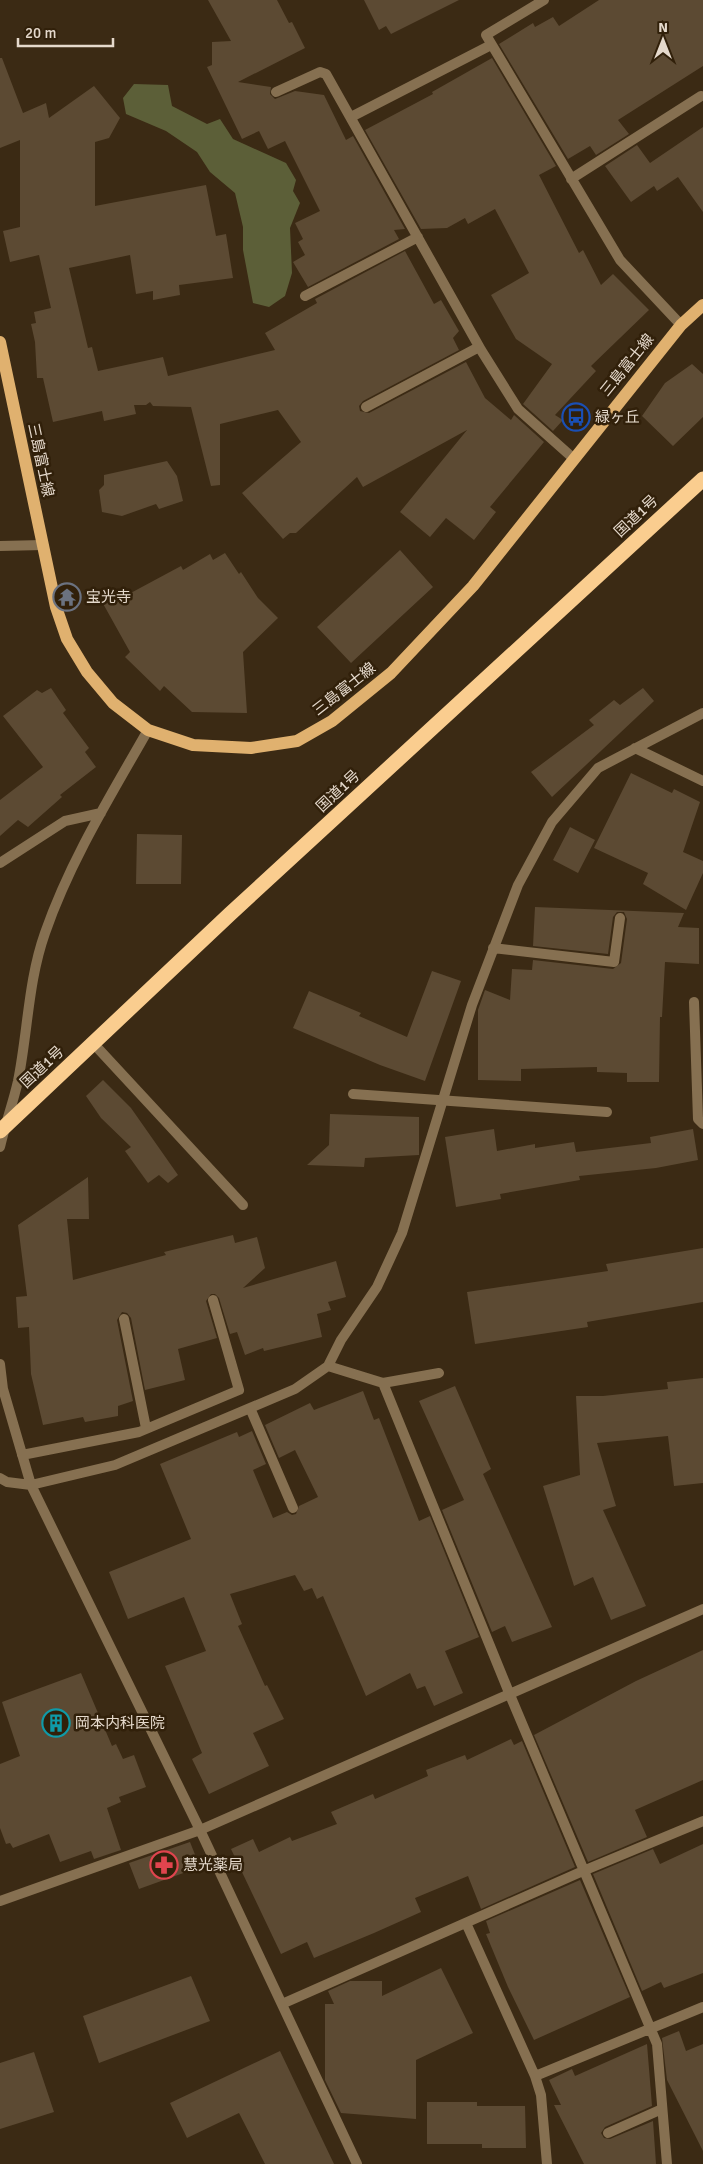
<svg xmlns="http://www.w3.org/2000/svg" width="703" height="2164" font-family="Signika,'Noto Sans JP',sans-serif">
  <rect width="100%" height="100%" fill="#3b2a14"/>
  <!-- forest -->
  <path fill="#5c5f38" d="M134 84 168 85 172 106 207 124 220 119 233 139 286 163 296 180 293 191 300 203 290 228 292 273 285 296 269 307 253 303 243 250V227L235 193 210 172 197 152 166 131 126 114 123 98Z"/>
  <!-- building -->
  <path fill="#5c4a33" d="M208 0H277L289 23 292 22 305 48 238 82 271 87 270 94 275 99 295 91 324 95 346 140 353 136 405 229 394 230 399 239 308 287 293 262 305 255 298 242 303 239 295 223 320 211 285 141 268 149 259 131 242 139 207 67 212 65V42L231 41Z
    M364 0H459L391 34 386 26 379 30Z
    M599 0H703V66L618 120 629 134 596 155 590 146 568 159 499 44 533 23 535 27 553 17 559 26Z
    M0 58H2L23 113 46 103 49 118 94 86 120 118 109 138 95 142V206L206 185 216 236 226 234 233 278 179 285 180 295 153 300V291L136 294 130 255 69 268 88 348 92 347 98 371 163 357 168 376 275 350 265 333 317 303 315 299 405 251 434 304 441 300 459 331 453 338 459 350 363 401 359 406 360 411 369 413 466 362 485 398 511 420 514 415 544 442 490 507 496 512 474 540 446 518 430 537 400 512 467 430 363 487 357 477 296 533H290L283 539 242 493 301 442 278 410 220 424V485L211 486 191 407 153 406 150 402 146 405H134L136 414 104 421 102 411 53 422 43 378H37L35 342 31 324 36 323 34 312 51 308 39 255 10 262 3 231 20 227V140L0 148Z
    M492 58 556 166 539 175 579 253 583 250 601 285 613 274 649 310 591 366 596 371 555 415 563 420 553 431 523 404 552 364 516 339 491 295 529 273 495 209 468 224 465 218 447 228 421 229 365 130 433 94 432 92Z
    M703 127V212L678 177 657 191 654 186 631 202 605 166 637 145 650 163Z
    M692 364 703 374V417L673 446 642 416 665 383Z
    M167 461 177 476 183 501 159 509 156 504 122 516 102 512 99 490 104 485V475Z
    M400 550 433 587 351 663 317 627Z
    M225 553 239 574 241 572 258 598 278 618 243 652 247 713 192 712 164 686 160 691 125 657 130 652 101 600 123 588 127 595 181 566 183 570 210 554 213 560Z
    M51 688 66 710 63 713 89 748 85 752 96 767 60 795 62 797 28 827 18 820 0 836V800L43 767 3 716 37 690 42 693Z
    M643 688 654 701 552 797 531 772 594 725 589 720 614 700 620 705Z
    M631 773 672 793 674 789 700 802 683 852 703 861V873L686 910 643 884 648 873 594 848Z
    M570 827 595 840 578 873 553 860Z
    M137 834 182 835 181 884H136Z
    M535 907 684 913 678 927 699 928V964L665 962 662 1017H660L659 1082H627V1073L597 1072V1067L521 1069V1081L478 1080V1010L485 990 510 1000 512 969 532 970 533 960 613 969 621 963 627 919 624 912H617L613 917 608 954 533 946Z
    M432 971 461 981 425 1081 380 1065 293 1028 309 991 361 1013 359 1016 407 1037Z
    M103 1080 131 1108 178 1175 168 1183 159 1175 148 1183 125 1151 131 1147 101 1118 86 1096Z
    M330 1114 419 1117V1155L365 1158 364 1167 307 1165 329 1145Z
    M494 1129 497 1151 535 1144V1148L574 1142 576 1152 651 1143 650 1137 693 1129 698 1160 656 1168 579 1176 580 1180 500 1194 501 1199 456 1207 445 1137Z
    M88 1177 89 1219H67L73 1280 166 1255 164 1252 233 1235 235 1243 257 1237 265 1268 243 1288 336 1261 346 1297 328 1302 331 1310 317 1314 322 1337 264 1351 263 1348 245 1355 237 1332 230 1334 219 1298 215 1294H211L206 1301 217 1338 178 1349 185 1380 145 1390 131 1318 127 1313 122 1312 117 1320 133 1401 118 1406V1416L85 1422 83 1417 43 1425 31 1374 29 1327 18 1328 16 1297 27 1296 18 1225Z
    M703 1248V1302L587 1322 588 1327 475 1344 467 1292 608 1271 606 1264Z
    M703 1378V1483L674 1486 668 1436 597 1443 616 1506 603 1510 646 1606 611 1620 593 1577 574 1586 543 1486 580 1475 576 1396H603L668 1389 667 1382Z
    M455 1386 491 1469 483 1474 552 1627 512 1642 505 1626 492 1632 442 1510 464 1500 419 1401Z
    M363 1391 374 1420 379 1418 419 1521 430 1516 479 1637 445 1651 463 1693 434 1706 425 1686 417 1689 410 1673 366 1696 323 1596 317 1599 312 1588 304 1591 295 1575 230 1594 242 1624 238 1626 265 1686 267 1685 284 1719 253 1733 269 1766 209 1794 192 1759 202 1753 165 1666 206 1651 184 1597 128 1619 109 1572 191 1539 160 1464 237 1432 239 1437 252 1431 266 1464 253 1470 273 1518 287 1512 292 1515 296 1514 299 1506 318 1497 295 1450 279 1458 265 1425 310 1403 314 1410Z
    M703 1650V1780L635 1810 647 1837 588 1862 534 1735 636 1681Z
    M81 1673 112 1746 116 1744 123 1759 134 1755 146 1787 119 1797 121 1802 107 1808 121 1850 94 1859 91 1851 60 1862 49 1834 13 1848 10 1843 6 1844 0 1828V1764L20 1756 2 1702Z
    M511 1739 514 1745 522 1741 575 1867 481 1909 468 1876 415 1898 421 1912 374 1933 314 1958 307 1942 281 1954 231 1849 253 1839 259 1852 290 1837 292 1841 337 1824 331 1812 373 1794 375 1799 428 1776 426 1770 465 1755 467 1760Z
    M190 1842 200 1867 139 1889 129 1863Z
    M703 1844V1973L664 1988 661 1982 642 1991 593 1874 653 1849 660 1864Z
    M580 1880 630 1997 534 2040 508 1987 486 1934 490 1933 486 1921Z
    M441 1968 473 2033 416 2060V2119L341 2113 325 2080V2004H334L328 1991 350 1981H382V1996Z
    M191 1976 210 2021 99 2063 83 2016Z
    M679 2031 686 2051 703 2044V2151L667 2080 662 2038Z
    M647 2044 652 2106 605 2127 601 2133 604 2138 610 2139 653 2121 656 2164H584L554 2105H561L549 2080 572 2069 575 2076Z
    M280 2051 334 2164H265L239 2113 187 2138 170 2103Z
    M34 2052 54 2112 0 2129V2063Z
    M427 2102H477V2106H525L526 2148H482V2144H427Z"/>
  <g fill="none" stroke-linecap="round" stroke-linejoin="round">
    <!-- lane -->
    <path stroke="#867051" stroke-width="10" d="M0 546 43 545
      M608 2133 662 2109"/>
    <!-- street -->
    <path stroke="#867051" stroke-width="10" d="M544 0 486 35 620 260 681 325
      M276 92 320 72 326 74 481 350 518 409 573 458
      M351 117 491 45
      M571 179 701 96
      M305 296 418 237
      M366 407 479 347
      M635 748 703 781
      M0 863 65 821 101 813
      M493 948 614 962 620 918
      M694 1002 698 1119 703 1124
      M93 1043 243 1205
      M353 1094 607 1112
      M0 1147C5 1125 13 1103 18 1081 28 1031 28 981 45 933 70 861 111 795 148 730
      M124 1319 146 1428
      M0 1364 3 1389 31 1485 200 1830 357 2164
      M328 1366 383 1383 439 1373
      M383 1383 510 1695 657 2044 667 2164
      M250 1408 293 1508
      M22 1455 139 1432 239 1390 213 1300
      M0 1478 7 1482 31 1485 115 1465 295 1389 328 1366 341 1340 377 1287 402 1233 472 1005 518 885 552 822 598 768 703 713
      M0 1901 200 1830 703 1609
      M466 1923 535 2076 541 2095 547 2164
      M282 2004 583 1871 703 1821
      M535 2076 703 2007"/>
    <!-- primary -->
    <path stroke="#e0b16f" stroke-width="12" d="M0 342 56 607 67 639 87 672 113 703 148 730 193 745 251 748 297 741 332 721 391 673 473 586 681 325 703 305"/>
    <!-- highway -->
    <path stroke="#facd8f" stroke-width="15" d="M0 1131 230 914 703 479"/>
  </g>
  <!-- icons -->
  <defs>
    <g id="bus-ring" transform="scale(1.4375)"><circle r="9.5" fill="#31200a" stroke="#1a4fb4" stroke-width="1.5"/><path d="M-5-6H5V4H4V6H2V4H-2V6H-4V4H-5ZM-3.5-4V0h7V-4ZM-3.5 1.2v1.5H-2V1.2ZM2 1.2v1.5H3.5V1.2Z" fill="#1a4fb4"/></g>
    <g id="temple-ring" transform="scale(1.4375)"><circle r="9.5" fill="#31200a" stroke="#6b7280" stroke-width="1.5"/><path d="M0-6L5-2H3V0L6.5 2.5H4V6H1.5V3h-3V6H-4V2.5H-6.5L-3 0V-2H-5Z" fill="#6b7280"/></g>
    <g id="building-ring" transform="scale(1.4375)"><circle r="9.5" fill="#31200a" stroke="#0f9aa8" stroke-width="1.5"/><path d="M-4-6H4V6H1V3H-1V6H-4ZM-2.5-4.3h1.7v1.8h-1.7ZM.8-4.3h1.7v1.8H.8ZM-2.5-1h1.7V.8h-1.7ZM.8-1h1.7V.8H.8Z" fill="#0f9aa8"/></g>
    <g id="pharmacy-ring" transform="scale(1.4375)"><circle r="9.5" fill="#31200a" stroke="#e0444e" stroke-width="1.5"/><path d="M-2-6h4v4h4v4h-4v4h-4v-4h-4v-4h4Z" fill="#e0444e"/></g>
  </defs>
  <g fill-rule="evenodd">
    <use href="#bus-ring" x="576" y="417"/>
    <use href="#temple-ring" x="67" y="597"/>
    <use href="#building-ring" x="56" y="1723"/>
    <use href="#pharmacy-ring" x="164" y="1865"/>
  </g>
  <g text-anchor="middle" stroke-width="5" stroke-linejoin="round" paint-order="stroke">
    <!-- street labels -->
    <g font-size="15" fill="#e5d9cc" stroke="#31200a">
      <text transform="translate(627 365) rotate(-51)" y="5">三島富士線</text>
      <text transform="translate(41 460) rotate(78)" y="5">三島富士線</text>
      <text transform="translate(636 516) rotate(-43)" y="5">国道1号</text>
      <text transform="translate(344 689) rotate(-38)" y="5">三島富士線</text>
      <text transform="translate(338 791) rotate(-43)" y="5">国道1号</text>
      <text transform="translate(42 1067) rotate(-43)" y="5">国道1号</text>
    </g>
    <!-- poi labels -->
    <g font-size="15" fill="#e5d9cc" stroke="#31200a" text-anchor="start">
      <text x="595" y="422">緑ヶ丘</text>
      <text x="86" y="602">宝光寺</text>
      <text x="75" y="1728">岡本内科医院</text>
      <text x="183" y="1870">慧光薬局</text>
    </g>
  </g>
  <!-- north arrow -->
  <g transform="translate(663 40)" stroke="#31200a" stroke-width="4" paint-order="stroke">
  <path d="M0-4L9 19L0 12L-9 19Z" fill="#e5d9cc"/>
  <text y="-8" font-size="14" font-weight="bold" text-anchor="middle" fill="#e5d9cc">N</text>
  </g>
  <!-- scale -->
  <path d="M18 38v8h95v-8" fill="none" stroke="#e5d9cc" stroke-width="2.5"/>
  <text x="25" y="38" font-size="15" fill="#e5d9cc" stroke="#31200a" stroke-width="4" paint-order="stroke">20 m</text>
</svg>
